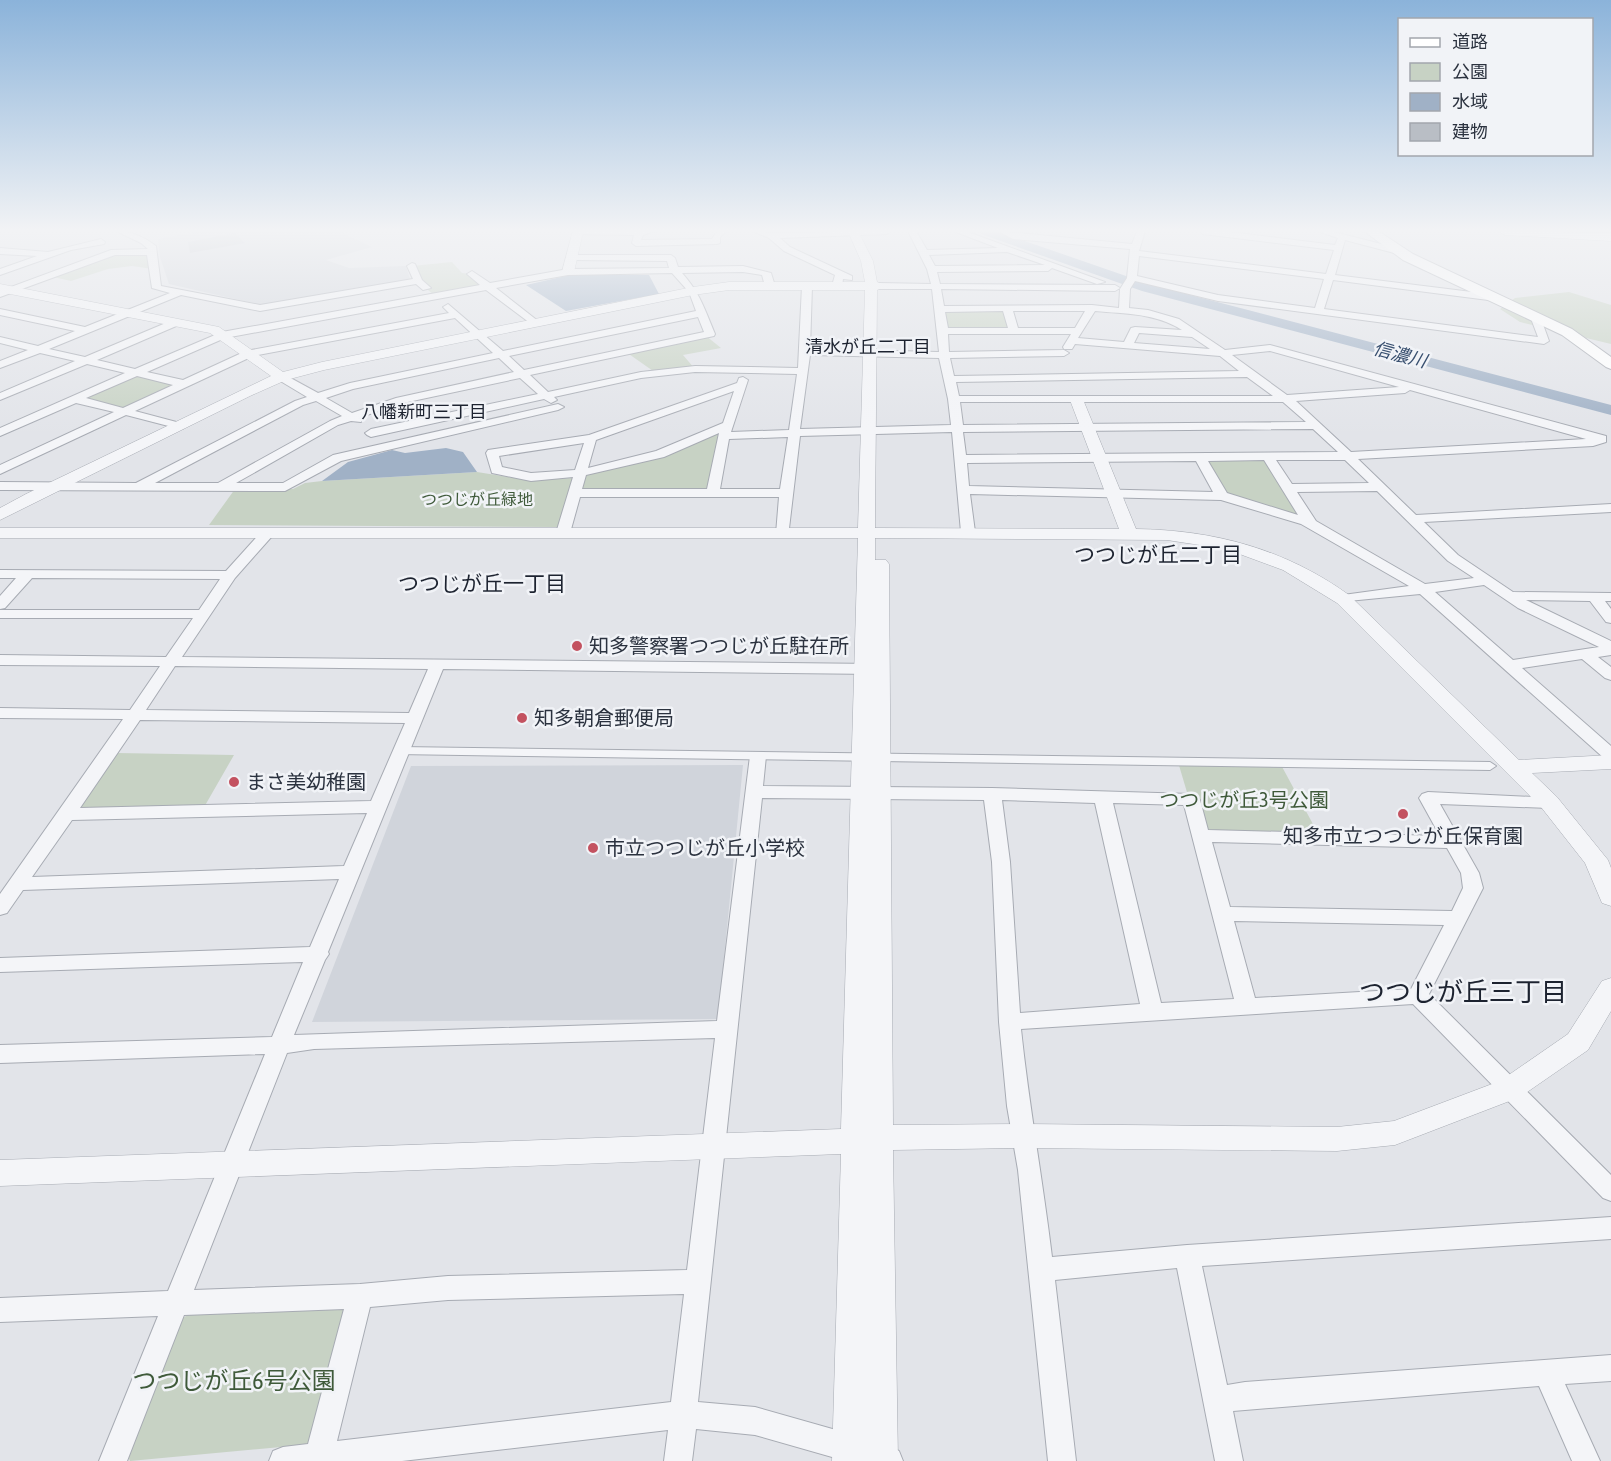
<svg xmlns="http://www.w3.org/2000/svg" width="1611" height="1461" font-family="'Asap Condensed','Noto Sans JP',sans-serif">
  <rect width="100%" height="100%" fill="#e2e4e9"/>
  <!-- built -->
  <path fill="#d0d4db" d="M203 231H338L372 247 326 260 349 268 406 266 410 279 262 305 169 284 160 257 158 239Z
    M743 765 718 1019 312 1022 411 766Z"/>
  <!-- green -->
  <path fill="#c7d2c4" d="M114 252H151L153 269 132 266 108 269 71 281 49 276Z
    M452 262 462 273 472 274 491 288 436 297 418 281 412 266Z
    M1569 292 1611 305V344L1520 322 1500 309 1515 298Z
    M1007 308 1014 331H943L940 309Z
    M705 335 721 348 683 355 695 369 656 373 626 352Z
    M136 375 176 384 126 408 82 399Z
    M719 432 708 489H581L584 476 662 456Z
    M1206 459 1265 460 1299 517 1223 492Z
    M477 472 527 480 573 478 558 527 209 525 235 489H293L305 483 322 481Z
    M117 753 234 755 203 809 78 810Z
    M1178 762 1280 763 1321 839 1200 836Z
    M347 1307 314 1444 130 1461 126 1453 183 1318 192 1312Z"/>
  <!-- water -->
  <path fill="#a0b1c6" d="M570 275H649L659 294 566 311 526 285Z
    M446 448 463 452 477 472 322 481 348 462 392 450 405 453Z"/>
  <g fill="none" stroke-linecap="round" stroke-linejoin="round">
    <!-- river -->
    <path fill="#a0b1c6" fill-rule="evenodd" d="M979 231H996L1152 285 1611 405V415L1142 291 981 234Z"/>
  </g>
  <!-- building -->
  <path fill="#b9bec5" d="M235 233 245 243 190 253 188 242Z"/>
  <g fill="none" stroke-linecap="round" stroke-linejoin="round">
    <!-- pedestrian casing -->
    <g stroke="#a7abb3" stroke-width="2">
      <path id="pedestrian" d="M400 747 1490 762 1496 766 1490 770 396 754 394 751 396 748Z"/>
    </g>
    <!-- minor casing -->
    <g stroke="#a7abb3" stroke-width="2">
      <path id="minor" d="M116 231C131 231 144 237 156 246L161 286 260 305 413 279 407 266 412 263 415 264 422 280 431 288 423 290 416 284 260 311 181 295 49 349 85 357 173 320H181V324L97 360 135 369 222 332 480 285 467 274 472 271 490 283 568 269 669 268 667 261 570 260V256L573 255H671L675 258 678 267 743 266 771 273 775 286 770 289 765 286 762 275 743 272 682 273C700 293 705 310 715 334L714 336 530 375 548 392 641 372 695 366 798 368 802 286 807 283 812 286 810 349 939 352 932 289H879L874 286 879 283 931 284 927 269 908 231H916L927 250 998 248 953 231H965L1105 282 1097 284 1052 268 1048 271 937 272 940 284 1115 285 1120 288 1115 291 941 289 944 306 1092 305 1119 308 1120 289 1127 278 1130 249 1013 239 998 231 1132 244 1137 231H1145L1139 251 1326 274 1334 250 1203 234 1199 231H1222L1335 245 1338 238 1317 231H1330L1401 249 1402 251 1398 254 1345 240 1335 275 1496 295 1501 298 1496 301 1333 280 1324 309 1538 337 1530 316 1535 313 1540 316 1549 341 1544 344 1218 301 1135 281 1130 289 1129 308 1148 310 1179 319 1225 350 1270 345 1606 436V442L1593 446 1358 459 1416 515 1611 504V512L1424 522 1458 555 1513 592 1611 593V601H1605L1611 609V623L1606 622 1590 601 1526 600 1611 641V655L1598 657 1611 667V680L1605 678 1582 659 1522 668 1611 746V760L1605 759 1420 594 1338 602 1336 599 1338 596 1343 595 1409 586 1301 524 1221 500 970 494 975 532 968 536 961 532 952 432 800 436 788 537H778L776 534 779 497H580L570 533 563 537 556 533 573 477 531 481 492 473 486 453 488 450 589 435 737 383 739 378 743 377 748 380 731 432 789 430 797 374 695 372 641 378 554 397 557 400 551 403 544 399 371 437 367 435 365 433 371 429 538 394 520 378 403 403 361 417V422L351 421 338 425 236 483H283L333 455 558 404 564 407 558 410 341 461 285 491 0 490V482L136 483 295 401 307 397 277 379V375H285L318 393 350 383 493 353 455 318 253 356 135 411 184 424V428L180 429 126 415 0 474V465L114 412 76 403 0 436V428L125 373 87 364 0 400V393L75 361 40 353 0 368V361L28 350 0 343V337L38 346 75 331 0 315V309L85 327 170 293 152 288 147 255H115L0 297V291L111 250 148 249 141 243ZM1007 252 1045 265 935 266 929 255ZM1139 256 1324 279 1315 308 1218 295 1137 276ZM672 273 689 292 696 311 503 351 448 304 443 307 449 313 246 351 183 380 147 372 225 338 486 290 534 326 538 325V321L496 288 568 275ZM1003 311 1008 328H948L945 312ZM1013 311H1085L1075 328H1018ZM1095 311C1125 314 1156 313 1182 330L1135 327 1131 328 1124 342 1078 338ZM698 317 704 332 524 370 509 356ZM1139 333 1192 337 1210 349 1134 343ZM948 334H1071L1063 347 1064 349H1072L1075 344 1220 356 1239 371 954 376 950 358 1064 356 1069 353 1064 350 949 352ZM1270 351 1399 387 1287 395 1232 355ZM810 355 939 358 948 399 951 425 800 429ZM499 358 514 372 396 398 352 413 326 398 353 389ZM137 376 173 385 123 408 86 398ZM1247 377 1273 396H959L956 382ZM1410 390 1586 439 1351 452 1296 401 1405 393ZM734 391 723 423 656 451 588 468 596 440ZM316 401 342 416 330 421 218 483H155L303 405ZM960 402H1283L1306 422 963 425ZM1313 429 1338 452 966 455 963 432ZM719 433 707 489H582L586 475 664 457ZM788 437 780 489H720L729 439ZM584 443 575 470 531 473 502 467 499 456ZM1264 460 1298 515 1227 493 1208 461ZM1276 460H1345L1369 483 1292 484ZM1196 461 1213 492 969 486 967 463ZM1377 491 1448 561 1474 578 1425 584 1316 521 1297 492ZM1484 585 1518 608 1599 647 1513 660 1435 592Z
        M573 231H655L643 235 641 240 712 239 717 231H726L720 237V243L717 244 636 246 632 243 634 235 577 234Z
        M752 231 773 233 891 231 887 234 780 238 790 247 852 276V280L843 279 842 286 837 289 832 286 835 275 784 251 769 238Z
        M101 239 105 242 104 244 71 250 0 275V269L37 256 0 254V248L48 252Z
        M267 530 274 534 235 578 182 657 876 664 884 669 876 674 443 669 328 952 329 954 325 960 294 1035 717 1021 750 756 752 752H764L766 756 763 786 992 788 1191 794 1197 796 1200 800 1208 830 1440 836 1419 798 1422 794 1428 792 1555 798 1558 802 1555 806 1549 808 1440 804 1479 873 1483 888 1429 994 1611 1175V1201L1603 1198 1413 1004 1021 1029C1029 1106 1043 1181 1052 1257L1187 1245 1611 1217V1239L1202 1266 1227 1385 1245 1382 1611 1355V1381L1565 1384 1600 1461H1572L1539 1386 1233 1411 1243 1461H1215L1177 1268 1055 1280 1076 1461H1048L1018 1170 1007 1106 999 1022 992 862 984 800 762 798 698 1402 755 1407 850 1434 880 1440 899 1451 903 1461H846L755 1435 696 1429 692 1461H664L668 1430 402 1461H269L273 1451 283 1447 308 1444 344 1309 184 1315 127 1461H99L158 1316 0 1322V1298L168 1291 265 1054 0 1063V1045L272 1037 303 962 0 972V958L310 947 339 879 23 890 7 913 0 915V894L123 719 0 718V708L130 710 160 666 0 665V655L166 657 193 618H0V610H199L220 579 32 578 5 608 0 609V596L16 578H0V570L226 571 262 531ZM175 666 428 669 409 713 146 710ZM140 720 405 723 371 801 80 808ZM1002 800 1095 803 1140 1004 1020 1013 1010 862ZM1113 803 1184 805 1234 999 1161 1003ZM367 813 344 866 32 877 72 820ZM1212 842 1447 848 1461 873 1463 888 1452 911 1230 907ZM1234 921 1444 925 1411 989 1255 998ZM715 1038 687 1270 448 1276 360 1284 194 1290 287 1053 314 1049ZM684 1294 671 1402 337 1441 370 1307 448 1300Z"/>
    </g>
    <!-- tertiary casing -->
    <g stroke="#a7abb3" stroke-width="1">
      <path id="tertiary" d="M573 231 583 232 574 272 568 275 562 272Z
        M848 231H858L873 261 877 282 885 286 877 290 875 528 1119 529 1070 400 1077 396 1082 397 1136 529C1214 530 1285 549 1349 595L1519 760 1611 755V769L1532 773 1557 797 1608 860 1611 868V906L1602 903 1585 863 1541 807 1337 603 1283 570 1226 549 1167 540 875 538V560H886L889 564 893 1125 1024 1124 1337 1127 1394 1121 1500 1081 1568 1034 1602 981 1611 978V1011L1588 1050 1520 1097 1395 1145 1337 1151 1024 1148 893 1150 898 1461H832L841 1154 0 1186V1160L841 1129 858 538H0V528H858L865 290H729L693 295 324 370 286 380 250 396 0 520V508L26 494 271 376 210 333 0 292V284L219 327 283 372 322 362 693 287 729 282H865L861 261Z"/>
    </g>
    <!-- secondary casing -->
    <g stroke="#a7abb3" stroke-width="2">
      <path id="secondary" d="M1364 231H1378L1413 254 1572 329 1611 357V369L1606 367 1562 335 1403 260Z"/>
    </g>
    <!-- primary casing -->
    <g stroke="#a2a9b4" stroke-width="1">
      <path id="primary" d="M1498 231 1611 233V241L1505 235Z"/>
    </g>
    <!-- pedestrian -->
    <use href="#pedestrian" fill="#f4f5f8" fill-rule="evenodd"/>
    <!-- minor -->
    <use href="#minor" fill="#f4f5f8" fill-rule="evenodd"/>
    <!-- tertiary -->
    <use href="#tertiary" fill="#f4f5f8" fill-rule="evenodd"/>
    <!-- secondary -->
    <use href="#secondary" fill="#fff" fill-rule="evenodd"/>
    <!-- primary -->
    <use href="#primary" fill="#fff" fill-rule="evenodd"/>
  </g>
  <!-- sky -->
  <linearGradient id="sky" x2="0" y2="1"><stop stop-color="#8bb3da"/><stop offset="0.53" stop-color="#f2f3f5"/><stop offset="1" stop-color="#f2f3f5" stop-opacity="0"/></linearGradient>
  <rect width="1611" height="435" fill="url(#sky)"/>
  <!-- markers -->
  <g fill="#c35260" stroke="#f1f3f7" stroke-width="2">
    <circle cx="577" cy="646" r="6"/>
    <circle cx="522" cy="718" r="6"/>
    <circle cx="234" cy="782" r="6"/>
    <circle cx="1403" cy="814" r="6"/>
    <circle cx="593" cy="848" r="6"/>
  </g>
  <g text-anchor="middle" stroke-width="5" stroke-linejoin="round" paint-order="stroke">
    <!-- far-park labels -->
    <g font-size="16" fill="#3f5a3a" stroke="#f1f3f7">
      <text x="477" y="505">つつじが丘緑地</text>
    </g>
    <!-- far-neighbourhood labels -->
    <g font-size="18" fill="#1d2330" stroke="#f1f3f7">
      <text x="868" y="353">清水が丘二丁目</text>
      <text x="424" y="418">八幡新町三丁目</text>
    </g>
    <!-- far-water labels -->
    <g font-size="18" font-style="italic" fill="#395070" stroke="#f1f3f7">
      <text transform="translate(1400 355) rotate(15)" y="6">信濃川</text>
    </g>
    <!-- poi labels -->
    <g font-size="20" fill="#2b323f" stroke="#f1f3f7" text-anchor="start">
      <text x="589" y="653">知多警察署つつじが丘駐在所</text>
      <text x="534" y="725">知多朝倉郵便局</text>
      <text x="246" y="789">まさ美幼稚園</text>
      <text x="1403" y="843" text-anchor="middle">知多市立つつじが丘保育園</text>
      <text x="605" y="855">市立つつじが丘小学校</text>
    </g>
    <!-- park labels -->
    <g font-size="20" fill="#3f5a3a" stroke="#f1f3f7">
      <text x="1244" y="807">つつじが丘3号公園</text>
    </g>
    <!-- neighbourhood labels -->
    <g font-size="21" fill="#1d2330" stroke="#f1f3f7">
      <text x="1158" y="562">つつじが丘二丁目</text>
      <text x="482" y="591">つつじが丘一丁目</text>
    </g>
    <!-- near-park labels -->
    <g font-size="24" fill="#3f5a3a" stroke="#f1f3f7">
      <text x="234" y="1389">つつじが丘6号公園</text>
    </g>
    <!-- near-neighbourhood labels -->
    <g font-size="26" fill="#1d2330" stroke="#f1f3f7">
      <text x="1463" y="1001">つつじが丘三丁目</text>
    </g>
  </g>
  <!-- legend -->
  <rect x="1398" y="18" width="195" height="138" fill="#f1f3f7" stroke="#a2a6ad" stroke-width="1.5"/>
  <rect x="1410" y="38" width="30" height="9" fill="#ffffff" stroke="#a2a6ad" stroke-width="1.5"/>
  <text x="1452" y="48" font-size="18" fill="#2b323f">道路</text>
  <rect x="1410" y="63" width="30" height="18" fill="#c7d2c4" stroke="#a2a6ad" stroke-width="1.5"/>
  <text x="1452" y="78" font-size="18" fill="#2b323f">公園</text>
  <rect x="1410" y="93" width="30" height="18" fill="#a0b1c6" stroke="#a2a6ad" stroke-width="1.5"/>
  <text x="1452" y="108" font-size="18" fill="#2b323f">水域</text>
  <rect x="1410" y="123" width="30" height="18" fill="#b9bec5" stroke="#a2a6ad" stroke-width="1.5"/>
  <text x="1452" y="138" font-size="18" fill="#2b323f">建物</text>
</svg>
